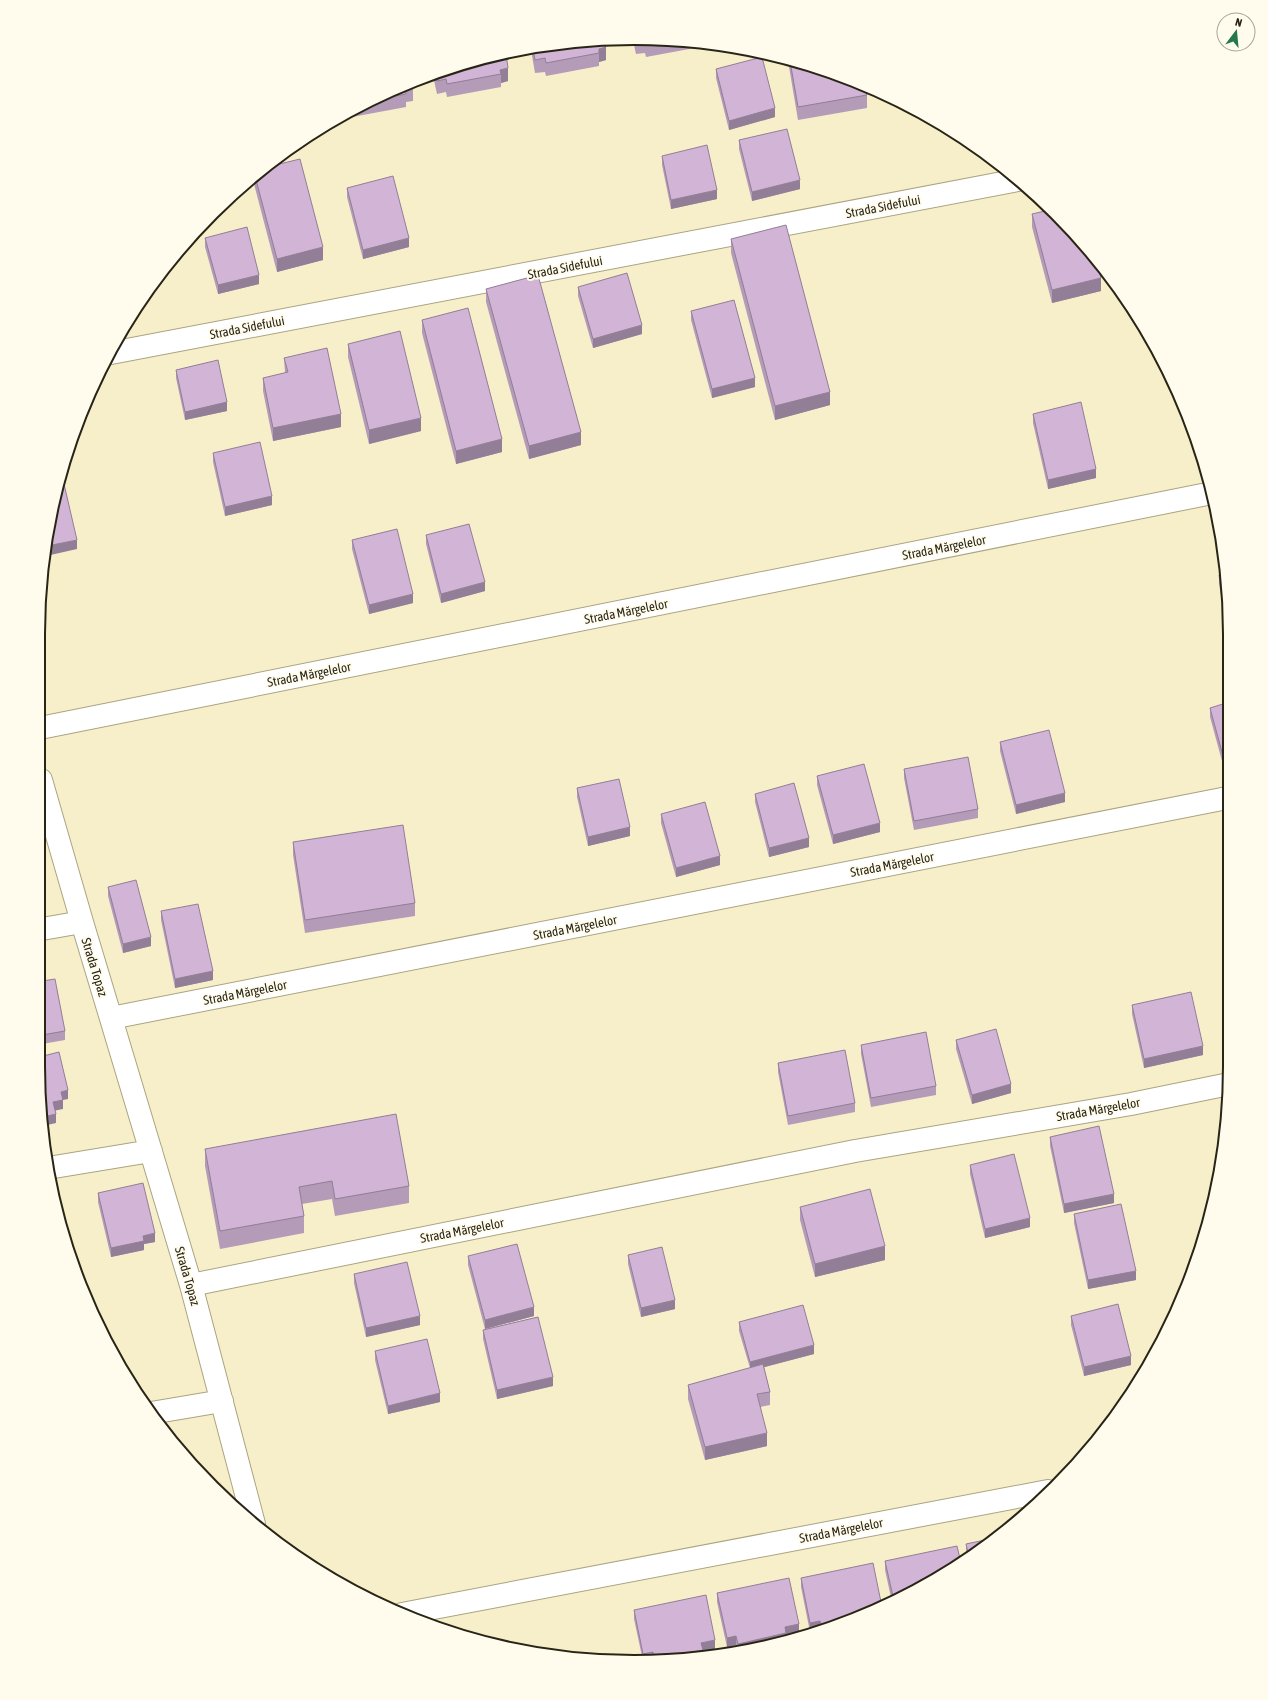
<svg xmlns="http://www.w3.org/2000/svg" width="1268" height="1700" font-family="'Asap Condensed',sans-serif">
  <rect width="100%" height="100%" fill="#f7efca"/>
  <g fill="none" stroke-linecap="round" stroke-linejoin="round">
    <!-- street casing -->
    <g stroke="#aba480" stroke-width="24">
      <path id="street" d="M111 353 1018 180
        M40 728 1212 493
        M41 780 82 922 191 1285 254 1524
        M42 929 82 922
        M111 1018 1227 798
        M48 1168 151 1151
        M191 1285 855 1151 1131 1104 1229 1084
        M151 1413 222 1401
        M402 1614 1048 1491"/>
    </g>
    <!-- street -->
    <use href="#street" stroke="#fff" stroke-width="22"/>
  </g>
  <!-- wall -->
  <path fill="#b49bb8" d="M595 39 606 60 599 62V66L546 76 545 72 535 73 531 50Z
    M633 41 701 43H700V47L646 57 645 53 636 54Z
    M506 54 508 81 501 83V87L447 97 446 92 437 94 433 76 480 58Z
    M788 61 826 70 867 95V108L798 120Z
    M716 69 775 117 729 130 716 78Z
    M412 84 413 88V101L406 102V107L352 117 351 113H349L371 99Z
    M739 140 800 189 752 201 739 149Z
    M662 156 717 199 671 209 662 165Z
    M263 168 323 260 277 272 254 184V177Z
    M347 188 409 247 363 259 347 197Z
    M1032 214 1101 291 1052 303 1032 227Z
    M205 238 259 284 218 294 205 247Z
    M731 239 830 405 775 420 731 253Z
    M578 287 642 334 593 348 578 296Z
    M486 289 581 445 529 459 486 302Z
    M691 311 755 387 712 398 691 320Z
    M422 320 502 452 456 464 422 333Z
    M348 344 421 431 369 444 348 357Z
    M284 358 341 427 273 441 263 391V378L285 373Z
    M176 370 227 411 185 420 176 378Z
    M1033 414 1096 478 1048 489 1033 423Z
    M213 453 272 505 225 516 213 462Z
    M426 535 485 591 441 603 426 544Z
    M352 540 413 603 369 614 352 549Z
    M1225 574V619L1219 584V575Z
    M1226 703V771L1225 772 1210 717V708Z
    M1000 742 1065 802 1016 814 1000 751Z
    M904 769 978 809V818L914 830 904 778Z
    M817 776 880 832 833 844 817 785Z
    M577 788 630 836 588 846 577 797Z
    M755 794 809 847 769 857 755 802Z
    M661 814 720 865 676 877 661 823Z
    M293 842 415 903V916L305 933 293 855Z
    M108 887 151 946 123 953 108 896Z
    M161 911 213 980 175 988 161 920Z
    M42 981 65 1031V1040L42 1044Z
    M1132 1005 1203 1055 1144 1068 1132 1014Z
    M956 1040 1011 1093 972 1104 956 1049Z
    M861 1045 936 1086V1095L871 1107 861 1054Z
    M778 1063 855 1103V1112L788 1125 778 1072Z
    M1050 1137 1114 1203 1064 1213 1050 1146Z
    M205 1149 409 1186V1203L335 1216 332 1199 302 1204 304 1216V1233L220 1249 205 1166Z
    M970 1165 1030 1227 985 1238 970 1174Z
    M98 1193 155 1242 144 1244V1250L111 1257 98 1202Z
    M800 1207 885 1260 815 1277 800 1220Z
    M1074 1214 1136 1280 1088 1289 1074 1223Z
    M628 1255 675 1309 641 1317 628 1264Z
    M468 1256 534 1316 485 1329 468 1265Z
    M354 1274 420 1325 366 1337 354 1283Z
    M1071 1316 1131 1365 1084 1376 1071 1325Z
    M739 1322 814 1354 764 1367 770 1392V1405L760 1407 767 1446 705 1460 688 1399V1385L750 1368 739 1331Z
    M483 1330 553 1386 497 1399 483 1339Z
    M375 1351 440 1402 388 1414 375 1360Z
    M997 1539 967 1559 966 1553V1544Z
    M885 1561 932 1582 892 1602 885 1570Z
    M801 1578 862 1617 810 1632 801 1587Z
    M717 1593 799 1633 786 1636V1640L757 1649 743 1652H738L736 1645 727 1647 717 1602Z
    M634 1610 715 1649 703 1652V1657L673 1661H643L634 1619Z"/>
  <!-- shaded-wall -->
  <path fill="#927e96" d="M606 47V60L599 62V49Z
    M508 68V81L501 83V74L500 70Z
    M775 108V117L729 130V121Z
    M800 180V189L752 201V192Z
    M717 190V199L671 209V200Z
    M409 238V247L363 259V250Z
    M323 247V260L277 272V259Z
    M259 275V284L218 294V285Z
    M1101 278V291L1052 303V290Z
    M642 325V334L593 348V339Z
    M755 378V387L712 398V389Z
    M830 392V405L775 420V406Z
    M227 402V411L185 420V412Z
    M341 414V427L273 441V428Z
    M421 418V431L369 444V430Z
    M581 432V445L529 459V446Z
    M502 439V452L456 464V451Z
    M1096 469V478L1048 489V480Z
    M272 496V505L225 516V507Z
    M77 540V549L46 556 47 546Z
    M485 582V591L441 603V594Z
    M413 594V603L369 614V605Z
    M1226 762V771L1225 772V763Z
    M1065 793V802L1016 814V805Z
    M880 823V832L833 844V835Z
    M630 827V836L588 846V837Z
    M809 838V847L769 857V848Z
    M720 856V865L676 877V868Z
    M151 937V946L123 953V944Z
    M213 971V980L175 988V979Z
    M1203 1046V1055L1144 1068V1059Z
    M1011 1084V1093L972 1104V1095Z
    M68 1090V1099L63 1100V1109L53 1111V1102L61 1092Z
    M56 1114V1123L43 1126V1117Z
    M1114 1194V1203L1064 1213V1204Z
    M1030 1218V1227L985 1238V1229Z
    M155 1233V1242L144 1244V1250L111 1257V1248L143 1236Z
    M885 1246V1260L815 1277V1264Z
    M1136 1271V1280L1088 1289V1280Z
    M675 1300V1309L641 1317V1308Z
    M534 1307V1316L485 1329V1320Z
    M420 1316V1325L366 1337V1328Z
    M814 1345V1354L750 1371V1362Z
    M1131 1356V1365L1084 1376V1367Z
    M553 1377V1386L497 1399V1390Z
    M440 1393V1402L388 1414V1406Z
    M767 1433V1446L705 1460V1447Z
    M820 1621V1629L810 1632V1623Z
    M799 1624V1633L786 1636V1640L757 1649 738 1652V1644L785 1627Z
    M736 1636V1645L727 1647V1638Z
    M715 1640V1649L703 1652 701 1643Z"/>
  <!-- building -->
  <path fill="#d1b4d6" stroke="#927e96" d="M595 39 605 40 606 47 599 49V53L546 63 545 58 535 60 533 50Z
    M646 41H661L646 44Z
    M506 54 508 68 500 70 501 74 447 84 446 79 437 81 435 75 480 58Z
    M762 57 775 108 729 121 716 69Z
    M790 61 826 70 866 88 867 95 798 107Z
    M412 84 413 88 405 89 406 94 369 101Z
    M787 129 800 180 752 192 739 140Z
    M707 145 717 190 671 200 662 156Z
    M300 159 323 247 277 259 255 176 263 168Z
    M393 176 409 238 363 250 347 188Z
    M1049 210 1097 260 1101 278 1052 290 1032 214Z
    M786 225 830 392 775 406 731 239Z
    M247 227 259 275 218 285 205 238Z
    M627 273 642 325 593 339 578 287Z
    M538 275 581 432 529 446 486 289Z
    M734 300 755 378 712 389 691 311Z
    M468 308 502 439 456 451 422 320Z
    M400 331 421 418 369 430 348 344Z
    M327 348 341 414 273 428 263 378 288 372 284 358Z
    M218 360 227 402 185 412 176 370Z
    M1081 402 1096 469 1048 480 1033 414Z
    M260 442 272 496 225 507 213 453Z
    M61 471 77 540 47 546 58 480Z
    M469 524 485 582 441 594 426 535Z
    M397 529 413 594 369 605 352 540Z
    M1225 574V610L1219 575Z
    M1226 703V762L1225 763 1210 708Z
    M1049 730 1065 793 1016 805 1000 742Z
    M968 757 978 809 914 821 904 769Z
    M864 764 880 823 833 835 817 776Z
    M619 779 630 827 588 837 577 788Z
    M794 783 809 838 769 848 755 794Z
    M705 802 720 856 676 868 661 814Z
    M403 825 415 903 305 920 293 842Z
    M136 880 151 937 123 944 108 887Z
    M198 904 213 971 175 979 161 911Z
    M55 979 65 1031 42 1035V981Z
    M1191 992 1203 1046 1144 1059 1132 1005Z
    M996 1029 1011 1084 972 1095 956 1040Z
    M926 1032 936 1086 871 1098 861 1045Z
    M845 1050 855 1103 788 1116 778 1063Z
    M59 1052 68 1090 61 1092 63 1100 53 1102 56 1114 43 1117V1056Z
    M396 1114 409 1186 335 1199 332 1181 299 1187 304 1216 220 1231 205 1149Z
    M1099 1126 1114 1194 1064 1204 1050 1137Z
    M1014 1154 1030 1218 985 1229 970 1165Z
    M143 1183 155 1233 143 1236 144 1241 111 1248 98 1193Z
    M870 1189 885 1246 815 1264 800 1207Z
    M55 1193 67 1242H66L58 1220 53 1194Z
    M1121 1204 1136 1271 1088 1280 1074 1214Z
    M517 1244 534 1307 485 1320 468 1256Z
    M662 1247 675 1300 641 1308 628 1255Z
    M407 1262 420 1316 366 1328 354 1274Z
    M91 1302 96 1319 88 1303Z
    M1118 1304 1131 1356 1084 1367 1071 1316Z
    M803 1305 814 1345 750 1362 739 1322Z
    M538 1317 553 1377 497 1390 483 1330Z
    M427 1339 440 1393 388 1406 375 1351Z
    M763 1364 770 1392 757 1394 767 1433 705 1447 688 1385Z
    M160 1427H164L165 1433 161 1429Z
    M999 1537 997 1539 969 1557 966 1544Z
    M957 1546 961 1563 932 1582 894 1601 885 1561Z
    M873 1563 882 1607 875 1610 868 1612 869 1613 862 1617 828 1627 822 1628 820 1621 810 1623 801 1578Z
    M789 1578 799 1624 785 1627 786 1633 738 1644 736 1636 727 1638 717 1593Z
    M706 1595 715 1640 701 1643 703 1650 654 1659 653 1652 643 1654 634 1610Z"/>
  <g text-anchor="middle" stroke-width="4" stroke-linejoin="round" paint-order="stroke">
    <!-- street labels -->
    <g font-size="13" fill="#282517" stroke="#fffced">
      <text transform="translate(883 206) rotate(-11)" y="5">Strada Sidefului</text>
      <text transform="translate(565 267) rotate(-11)" y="5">Strada Sidefului</text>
      <text transform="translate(247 327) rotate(-11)" y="5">Strada Sidefului</text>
      <text transform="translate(944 547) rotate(-11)" y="5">Strada Mărgelelor</text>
      <text transform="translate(626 611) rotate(-11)" y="5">Strada Mărgelelor</text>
      <text transform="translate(309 674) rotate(-11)" y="5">Strada Mărgelelor</text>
      <text transform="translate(892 864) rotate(-11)" y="5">Strada Mărgelelor</text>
      <text transform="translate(575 927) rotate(-11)" y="5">Strada Mărgelelor</text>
      <text transform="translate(95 967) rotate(73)" y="5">Strada Topaz</text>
      <text transform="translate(245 992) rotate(-11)" y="5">Strada Mărgelelor</text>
      <text transform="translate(1098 1109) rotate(-10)" y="5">Strada Mărgelelor</text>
      <text transform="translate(462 1230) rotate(-11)" y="5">Strada Mărgelelor</text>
      <text transform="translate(188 1276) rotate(74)" y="5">Strada Topaz</text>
      <text transform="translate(841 1530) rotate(-11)" y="5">Strada Mărgelelor</text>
    </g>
  </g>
  <!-- crop -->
  <path d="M0 0H1268V1700H0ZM634 45H634A589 589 0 0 1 1223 634V1066A589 589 0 0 1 634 1655H634A589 589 0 0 1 45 1066V634A589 589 0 0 1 634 45Z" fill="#fffced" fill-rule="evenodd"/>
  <path fill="none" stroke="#282517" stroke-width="2" d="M634 45H634A589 589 0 0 1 1223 634V1066A589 589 0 0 1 634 1655H634A589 589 0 0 1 45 1066V634A589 589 0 0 1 634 45Z"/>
  <!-- north arrow -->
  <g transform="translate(1236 32) rotate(16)"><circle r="19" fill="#fffced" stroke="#a9a697"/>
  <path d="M0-3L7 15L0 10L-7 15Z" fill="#24784a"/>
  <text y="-6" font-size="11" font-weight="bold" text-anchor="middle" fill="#282517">N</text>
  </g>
</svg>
